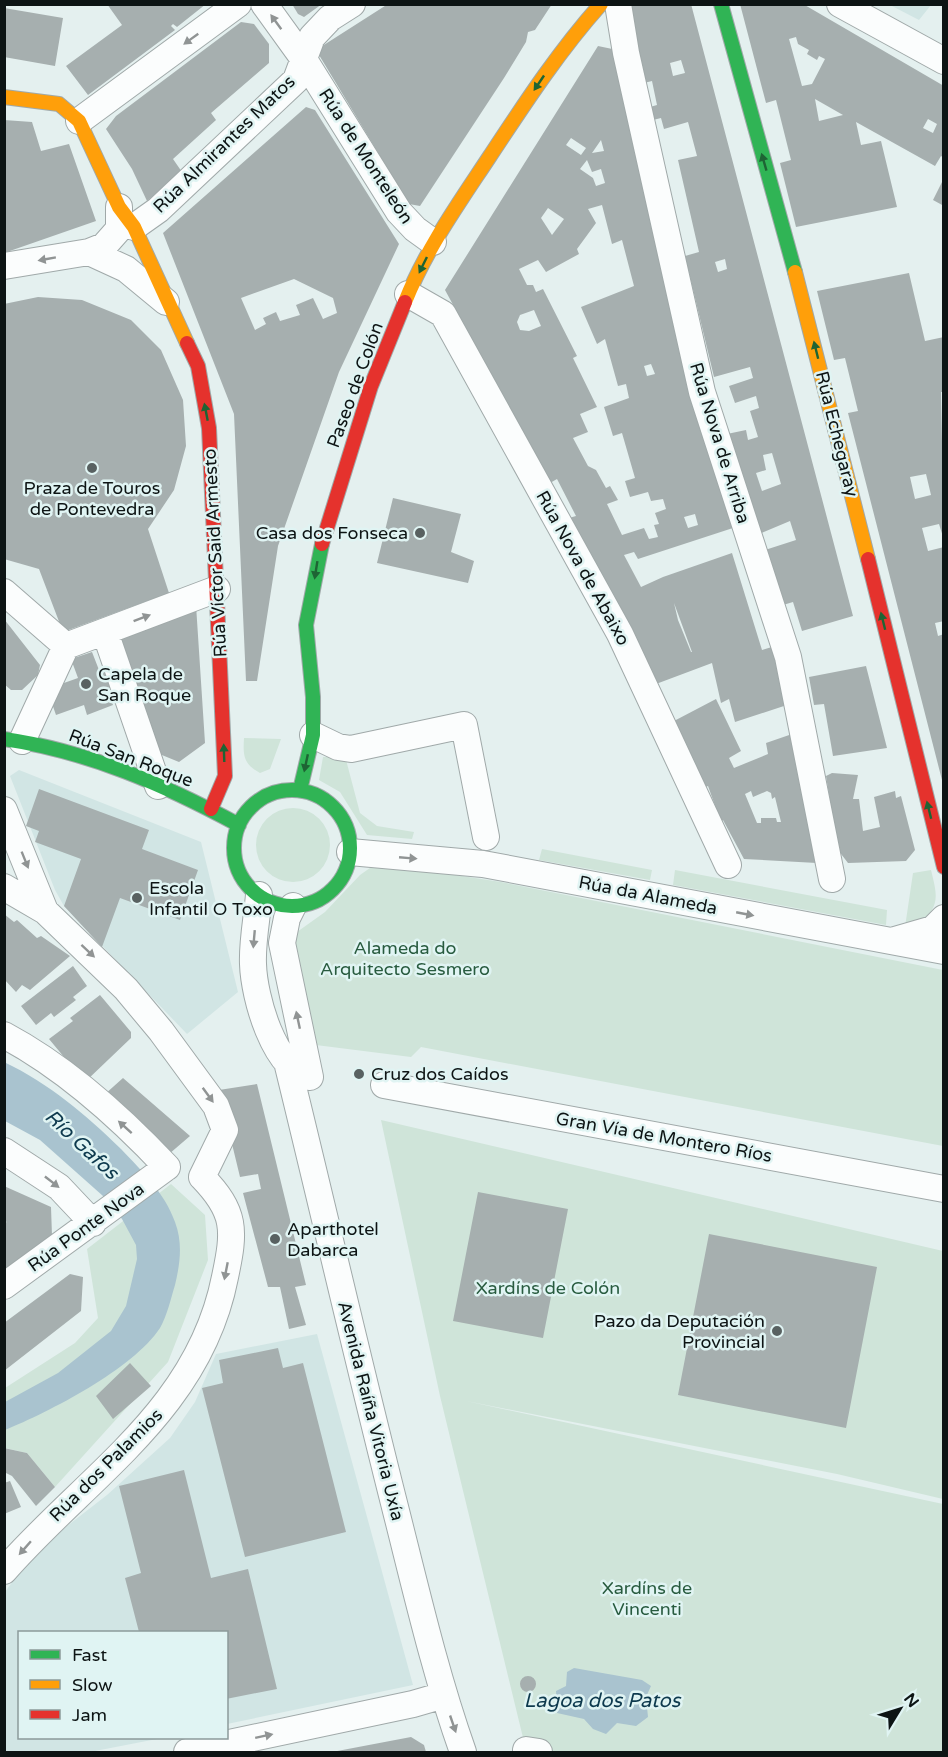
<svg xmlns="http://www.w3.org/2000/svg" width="948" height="1757" font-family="'Varela Round',sans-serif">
  <rect width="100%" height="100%" fill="#e4f0ef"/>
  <!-- built -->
  <path fill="#d1e5e4" d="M890 5H931L919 20Z
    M19 770 201 842 238 992 187 1034 64 906 55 890 10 776Z
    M317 1334 413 1685 227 1724 226 1632H20V1738H162L90 1752H5V1592L35 1551 107 1495 170 1438 195 1402 216 1354Z"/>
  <!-- green -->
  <path fill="#cfe4d9" d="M244 738 281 739 270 769 260 773C243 764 243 755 244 738Z
    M345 756 360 813 377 826 414 832 412 839 367 835 340 792 319 780 323 757Z
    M256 845a37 37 0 1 1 74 0a37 37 0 1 1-74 0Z
    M542 849 652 870 650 880 539 860Z
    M377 863 501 882 943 970V1146L421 1047 411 1057 300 1043 276 947 325 912 360 875Z
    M675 870 887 910 886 925 673 885Z
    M931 870C938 898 940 906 917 927H905L913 873Z
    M381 1120 943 1251V1499L837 1474 466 1401 943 1504V1752H539L526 1750 440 1396Z
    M171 1184 205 1215 208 1260 168 1362 55 1487 27 1453 5 1448V1388L75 1343 98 1318 87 1249Z"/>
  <!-- water -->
  <path fill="#a9c3cf" d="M4 1062C50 1084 85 1114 121 1149 141 1170 165 1193 175 1222 183 1243 180 1264 175 1285 171 1298 167 1316 160 1328 133 1369 49 1412 5 1430V1402L58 1373 111 1331 126 1306 137 1259 136 1245 122 1219 103 1196 40 1140 5 1121Z
    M574 1668 642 1680 651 1686 646 1697 648 1717 636 1726 617 1723 606 1734 593 1729 584 1719 557 1713 556 1691 566 1686 567 1672Z"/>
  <!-- building -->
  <path fill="#a6afaf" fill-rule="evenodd" d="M107 4H206L177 27 173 24 171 26 175 30 88 95 66 66 122 25Z
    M292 4H322L304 17 298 14Z
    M388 4H552L535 30 528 32 526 42 504 78 420 206 409 204 316 50Z
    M625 4H691L853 616 802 631 793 602 783 605 765 550 796 540 790 521 759 534 727 434 746 430 748 440 758 437 750 411 759 408 756 396 735 403 729 386 753 378 750 367 714 377 685 256 699 252 678 160 697 156 688 122 664 129 661 118 653 120 650 107 657 105 652 81 644 83ZM681 60 685 73 673 76 670 63ZM725 259 727 269 718 272 715 262ZM772 453 781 484 762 491 756 473 766 470 763 455Z
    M740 4H803L944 86V158L941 156 935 166 856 122 861 145 881 141 897 207 796 227 780 163 791 160 776 100 766 103ZM796 37 798 44 809 50 807 54 817 60 819 56 825 59 812 84 802 86 789 39ZM815 99 843 115 819 121ZM928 119 937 124 933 133 923 128Z
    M4 8 63 18 55 66 4 57Z
    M241 22 254 24 269 44V63L211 113 216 120 173 159 182 172 147 201 132 169 106 129 116 116Z
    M598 46 617 50 736 527 638 559 634 552 624 555 641 587 663 577 732 553 762 650 775 646 790 704 735 722 729 699 721 703 712 663 656 684 569 518 576 516 557 479 550 483 445 290ZM571 138 586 148 581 155 566 145ZM601 140 604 151 592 153ZM587 160 592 172 601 169 605 183 596 186 593 178 580 169ZM602 205 612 244 622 240 634 286 581 307 597 344 605 339 618 386 626 384 629 398 604 407 613 436 622 433 635 478 625 481 630 497 648 492 651 501 663 499 666 509 655 513 659 524 654 525 658 537 649 539 644 528 622 535 607 504 618 500 610 486 606 488 596 470 588 466 573 438 588 432 580 414 597 407 573 358 577 356 543 289 536 292 533 285H527L519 269 538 260 546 272 579 254 577 249 596 223 588 209ZM548 208 564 219 552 235 541 218ZM534 310 541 326 529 331 520 330 517 322 520 315ZM651 364 655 374 647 376 644 366ZM695 514 698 525 688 528 684 517ZM674 603 692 652H691L678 620Z
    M306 107 315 110 399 244 339 372 278 546 257 681H246L234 414 163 233ZM294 279 333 298 337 313 323 319 313 298 296 305 300 315 280 321 276 312 263 318 266 324 255 330 241 298Z
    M4 120 32 122 41 151 69 144 96 221 4 253Z
    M944 178V206L933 200Z
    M909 273 925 341 944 337V392H941L944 540 939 524 922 528 928 551 944 547V621L935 623 938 636 944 634 943 784 848 413 858 411 845 358 834 360 817 291ZM926 474 931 495 915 499 910 477Z
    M38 297 82 300 131 320 161 350 183 400 186 446 174 490 148 529 169 593 63 632 39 569 4 559V304Z
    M393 498 461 514 451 552 474 561 468 583 377 563Z
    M196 605 205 743 179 762 157 753 114 633Z
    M4 619 40 665 38 675 22 690H11L4 684Z
    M92 652 99 670 104 668 113 693 109 694 113 705 87 715 84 705 56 715 47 689 78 678 71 659Z
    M866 666 887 748 833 756 824 704 814 705 809 677Z
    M716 699 741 751 729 758 734 768 768 754 766 743 795 733 817 863 744 859 723 820 721 822 708 786 706 787 674 721ZM751 791 753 797 767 791 771 793 772 799 775 797 781 822H777L776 818H761V823H757L745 794Z
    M832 773 858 775 853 799H859L863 831 880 827 874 797 895 791 896 798 901 796 915 850 906 861 848 863 838 850 826 776Z
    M39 789 149 830 142 849 198 870 180 920 120 898 102 947 64 906 81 859 35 842 39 831 26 826Z
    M4 914 14 922 17 920 37 938 41 936 70 956 30 990 22 985 16 992 4 979Z
    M73 966 87 986 73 997 76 1000 54 1017 51 1013 36 1025 21 1006Z
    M100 995 131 1032V1038L86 1081 61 1060 64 1057 49 1039 73 1021 70 1018Z
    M123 1078 190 1136 169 1154 104 1095Z
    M257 1084 306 1285 295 1287 306 1325 289 1329 280 1287H268L243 1193 261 1189 258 1174 240 1177 219 1090Z
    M4 1186 51 1207 52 1236 4 1273V1223L7 1222 4 1221Z
    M478 1192 568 1209 543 1338 453 1321Z
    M709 1234 877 1267 846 1428 678 1395Z
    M70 1274 83 1277 81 1311 4 1371V1323Z
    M278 1348 283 1368 303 1363 346 1532 245 1557 202 1388 223 1383 219 1360Z
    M130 1363 151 1386 113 1419 96 1396Z
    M4 1448 27 1453 55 1487 36 1506 12 1476 4 1472Z
    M184 1470 211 1578 248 1569 277 1689 226 1699V1632H139L125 1578 141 1573 119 1486Z
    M10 1481 21 1507 4 1514V1483Z
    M520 1684a8 8 0 1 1 16 0a8 8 0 1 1-16 0Z
    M411 1737 424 1745 426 1752H332Z"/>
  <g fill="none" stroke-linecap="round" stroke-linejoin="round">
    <!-- street casing -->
    <g stroke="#a0a9a9" stroke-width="28">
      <path id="street" d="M264 4 303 58 399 212 415 229 433 242
        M618 4 626 53 702 392 788 657 832 879
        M840 4 944 61
        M79 121 238 4
        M134 227 158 210 296 80 312 37 330 18 352 4
        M89 252 126 269 166 302
        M4 266 89 252 104 246 119 229V207
        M408 294 443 314 620 634 728 865
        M4 592 66 646 217 589
        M105 632 158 786
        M313 735 338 747 351 749 464 725 486 837
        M22 741 66 646
        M4 810 45 911
        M350 852 483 864 944 951
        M4 887 45 911 126 989 161 1031 216 1106 225 1130 202 1177
        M259 895C257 918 252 942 253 964 254 997 274 1070 310 1077L282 943 287 918 293 906
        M895 940 933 929 944 918
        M4 1035C64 1067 121 1118 167 1167
        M288 1066C324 1213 358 1361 395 1507 416 1590 435 1673 463 1752
        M384 1085 944 1189
        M4 1151 59 1187 93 1223
        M4 1286 167 1167
        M4 1571C87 1476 199 1410 225 1277 235 1230 236 1212 202 1177
        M526 1750 539 1752
        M187 1752 413 1704 444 1695"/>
    </g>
    <!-- fast casing -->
    <g stroke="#a0a9a9" stroke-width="16">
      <path id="fast" d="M721 4 795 272
        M4 739C88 751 165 785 239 825
        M300 790 313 735V697L306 625 322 544
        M234 848a58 58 0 1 1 116 0a58 58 0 1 1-116 0Z"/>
    </g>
    <!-- slow casing -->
    <g stroke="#a0a9a9" stroke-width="16">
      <path id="slow" d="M4 97 59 104 79 121 119 207 134 227 187 343
        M795 272 868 559
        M405 302C426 249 459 203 490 156 525 103 559 51 601 4"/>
    </g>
    <!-- jam casing -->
    <g stroke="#a0a9a9" stroke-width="16">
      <path id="jam" d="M187 343 198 366 209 428 225 776 211 809
        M322 544 371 386 405 302
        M868 559 944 867"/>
    </g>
    <!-- street -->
    <use href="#street" stroke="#fbfdfd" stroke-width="26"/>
    <!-- fast -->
    <use href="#fast" stroke="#30b455" stroke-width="14"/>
    <!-- slow -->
    <use href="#slow" stroke="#ff9f0a" stroke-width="14"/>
    <!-- jam -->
    <use href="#jam" stroke="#e5322d" stroke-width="14"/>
  </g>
  <!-- one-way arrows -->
  <defs><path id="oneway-solid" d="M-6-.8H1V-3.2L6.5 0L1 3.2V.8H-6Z" transform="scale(1.5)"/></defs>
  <g fill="#909494">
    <use href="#oneway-solid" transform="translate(276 22) rotate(-126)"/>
    <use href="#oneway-solid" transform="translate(191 39) rotate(144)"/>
    <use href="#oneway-solid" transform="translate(47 259) rotate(170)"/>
    <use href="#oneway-solid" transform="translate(142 618) rotate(-21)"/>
    <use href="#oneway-solid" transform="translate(408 858) rotate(5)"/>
    <use href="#oneway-solid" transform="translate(25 860) rotate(68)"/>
    <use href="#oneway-solid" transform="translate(745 914) rotate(11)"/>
    <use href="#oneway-solid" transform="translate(254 939) rotate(95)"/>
    <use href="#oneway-solid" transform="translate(88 951) rotate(43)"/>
    <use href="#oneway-solid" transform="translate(298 1020) rotate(-102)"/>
    <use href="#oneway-solid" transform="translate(208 1095) rotate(54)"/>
    <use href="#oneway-solid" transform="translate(125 1127) rotate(-138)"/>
    <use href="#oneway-solid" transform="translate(52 1182) rotate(38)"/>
    <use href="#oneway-solid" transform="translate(226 1271) rotate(101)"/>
    <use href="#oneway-solid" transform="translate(25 1548) rotate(131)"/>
    <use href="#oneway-solid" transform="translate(453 1724) rotate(71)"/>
    <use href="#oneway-solid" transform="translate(264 1736) rotate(-12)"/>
  </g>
  <g fill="#1e6434">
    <use href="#oneway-solid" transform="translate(539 83) rotate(124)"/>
    <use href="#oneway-solid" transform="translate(764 162) rotate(-106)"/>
    <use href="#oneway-solid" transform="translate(423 265) rotate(116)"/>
    <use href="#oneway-solid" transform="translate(816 350) rotate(-104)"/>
    <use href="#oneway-solid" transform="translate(206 412) rotate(-101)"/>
    <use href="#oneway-solid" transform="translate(316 570) rotate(99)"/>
    <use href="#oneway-solid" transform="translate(883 621) rotate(-104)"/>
    <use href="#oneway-solid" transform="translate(224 753) rotate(-92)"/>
    <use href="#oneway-solid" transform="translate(306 763) rotate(102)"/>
    <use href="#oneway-solid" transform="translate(929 810) rotate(-104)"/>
  </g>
  <!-- markers -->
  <g fill="#586161" stroke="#e0f4f3" stroke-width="2">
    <circle cx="92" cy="468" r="6"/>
    <circle cx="420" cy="533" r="6"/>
    <circle cx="86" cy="684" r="6"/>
    <circle cx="137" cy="898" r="6"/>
    <circle cx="359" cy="1074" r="6"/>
    <circle cx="275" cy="1239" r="6"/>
    <circle cx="777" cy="1331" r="6"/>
  </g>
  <g text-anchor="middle" stroke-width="5" stroke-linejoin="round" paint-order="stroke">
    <!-- street labels -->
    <g font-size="18" fill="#0d1414" stroke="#e0f4f3">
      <text transform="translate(224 144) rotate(-44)" y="6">Rúa Almirantes Matos</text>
      <text transform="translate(366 156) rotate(57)" y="6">Rúa de Monteleón</text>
      <text transform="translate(355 385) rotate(-70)" y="6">Paseo de Colón</text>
      <text transform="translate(837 434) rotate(76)" y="6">Rúa Echegaray</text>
      <text transform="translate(720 443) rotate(73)" y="6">Rúa Nova de Arriba</text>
      <text transform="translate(215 553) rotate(-93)" y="6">Rúa Víctor Said Armesto</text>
      <text transform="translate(583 568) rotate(61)" y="6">Rúa Nova de Abaixo</text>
      <text transform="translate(131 758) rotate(21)" y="6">Rúa San Roque</text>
      <text transform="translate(648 895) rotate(11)" y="6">Rúa da Alameda</text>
      <text transform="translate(664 1137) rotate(10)" y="6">Gran Vía de Montero Ríos</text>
      <text transform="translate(86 1227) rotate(-36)" y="6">Rúa Ponte Nova</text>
      <text transform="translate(371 1411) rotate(76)" y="6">Avenida Raíña Vitoria Uxía</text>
      <text transform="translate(106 1465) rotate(-45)" y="6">Rúa dos Palamios</text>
    </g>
    <!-- poi labels -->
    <g font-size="18" fill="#0d1414" stroke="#e0f4f3" text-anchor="start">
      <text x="92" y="494" text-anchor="middle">Praza de Touros<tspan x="92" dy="21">de Pontevedra</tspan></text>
      <text x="408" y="539" text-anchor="end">Casa dos Fonseca</text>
      <text x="98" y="680">Capela de<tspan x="98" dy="21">San Roque</tspan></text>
      <text x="149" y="894">Escola<tspan x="149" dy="21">Infantil O Toxo</tspan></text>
      <text x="371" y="1080">Cruz dos Caídos</text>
      <text x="287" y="1235">Aparthotel<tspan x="287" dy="21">Dabarca</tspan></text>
      <text x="765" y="1327" text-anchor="end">Pazo da Deputación<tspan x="765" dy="21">Provincial</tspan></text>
    </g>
    <!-- park labels -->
    <g font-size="18" fill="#285b3f" stroke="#e0f4f3">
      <text x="405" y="954">Alameda do<tspan x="405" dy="21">Arquitecto Sesmero</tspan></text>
      <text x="548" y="1294">Xardíns de Colón</text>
      <text x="647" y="1594">Xardíns de<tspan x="647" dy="21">Vincenti</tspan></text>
    </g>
    <!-- water labels -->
    <g font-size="20" font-style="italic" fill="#0d394d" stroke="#e0f4f3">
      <text transform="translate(82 1144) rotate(43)" y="7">Río Gafos</text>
      <text x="602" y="1707">Lagoa dos Patos</text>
    </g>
  </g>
  <!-- border -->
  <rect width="948" height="1757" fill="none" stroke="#0d1414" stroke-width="12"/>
  <!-- legend -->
  <rect x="18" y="1631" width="210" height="108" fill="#e0f4f3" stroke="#8c9a9a" stroke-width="1.5"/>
  <rect x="30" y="1650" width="30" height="9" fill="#30b455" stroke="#8c9a9a" stroke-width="1.5"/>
  <text x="72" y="1661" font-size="18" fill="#0d1414">Fast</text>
  <rect x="30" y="1680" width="30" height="9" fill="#ff9f0a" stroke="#8c9a9a" stroke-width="1.5"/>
  <text x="72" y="1691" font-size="18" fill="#0d1414">Slow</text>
  <rect x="30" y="1710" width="30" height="9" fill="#e5322d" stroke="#8c9a9a" stroke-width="1.5"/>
  <text x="72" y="1721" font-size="18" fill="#0d1414">Jam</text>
  <!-- north arrow -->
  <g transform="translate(900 1709) rotate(52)" stroke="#e0f4f3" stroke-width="4.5" paint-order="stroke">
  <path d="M0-4.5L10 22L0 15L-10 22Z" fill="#0d1414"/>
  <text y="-9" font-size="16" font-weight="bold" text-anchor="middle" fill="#0d1414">N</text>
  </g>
</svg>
